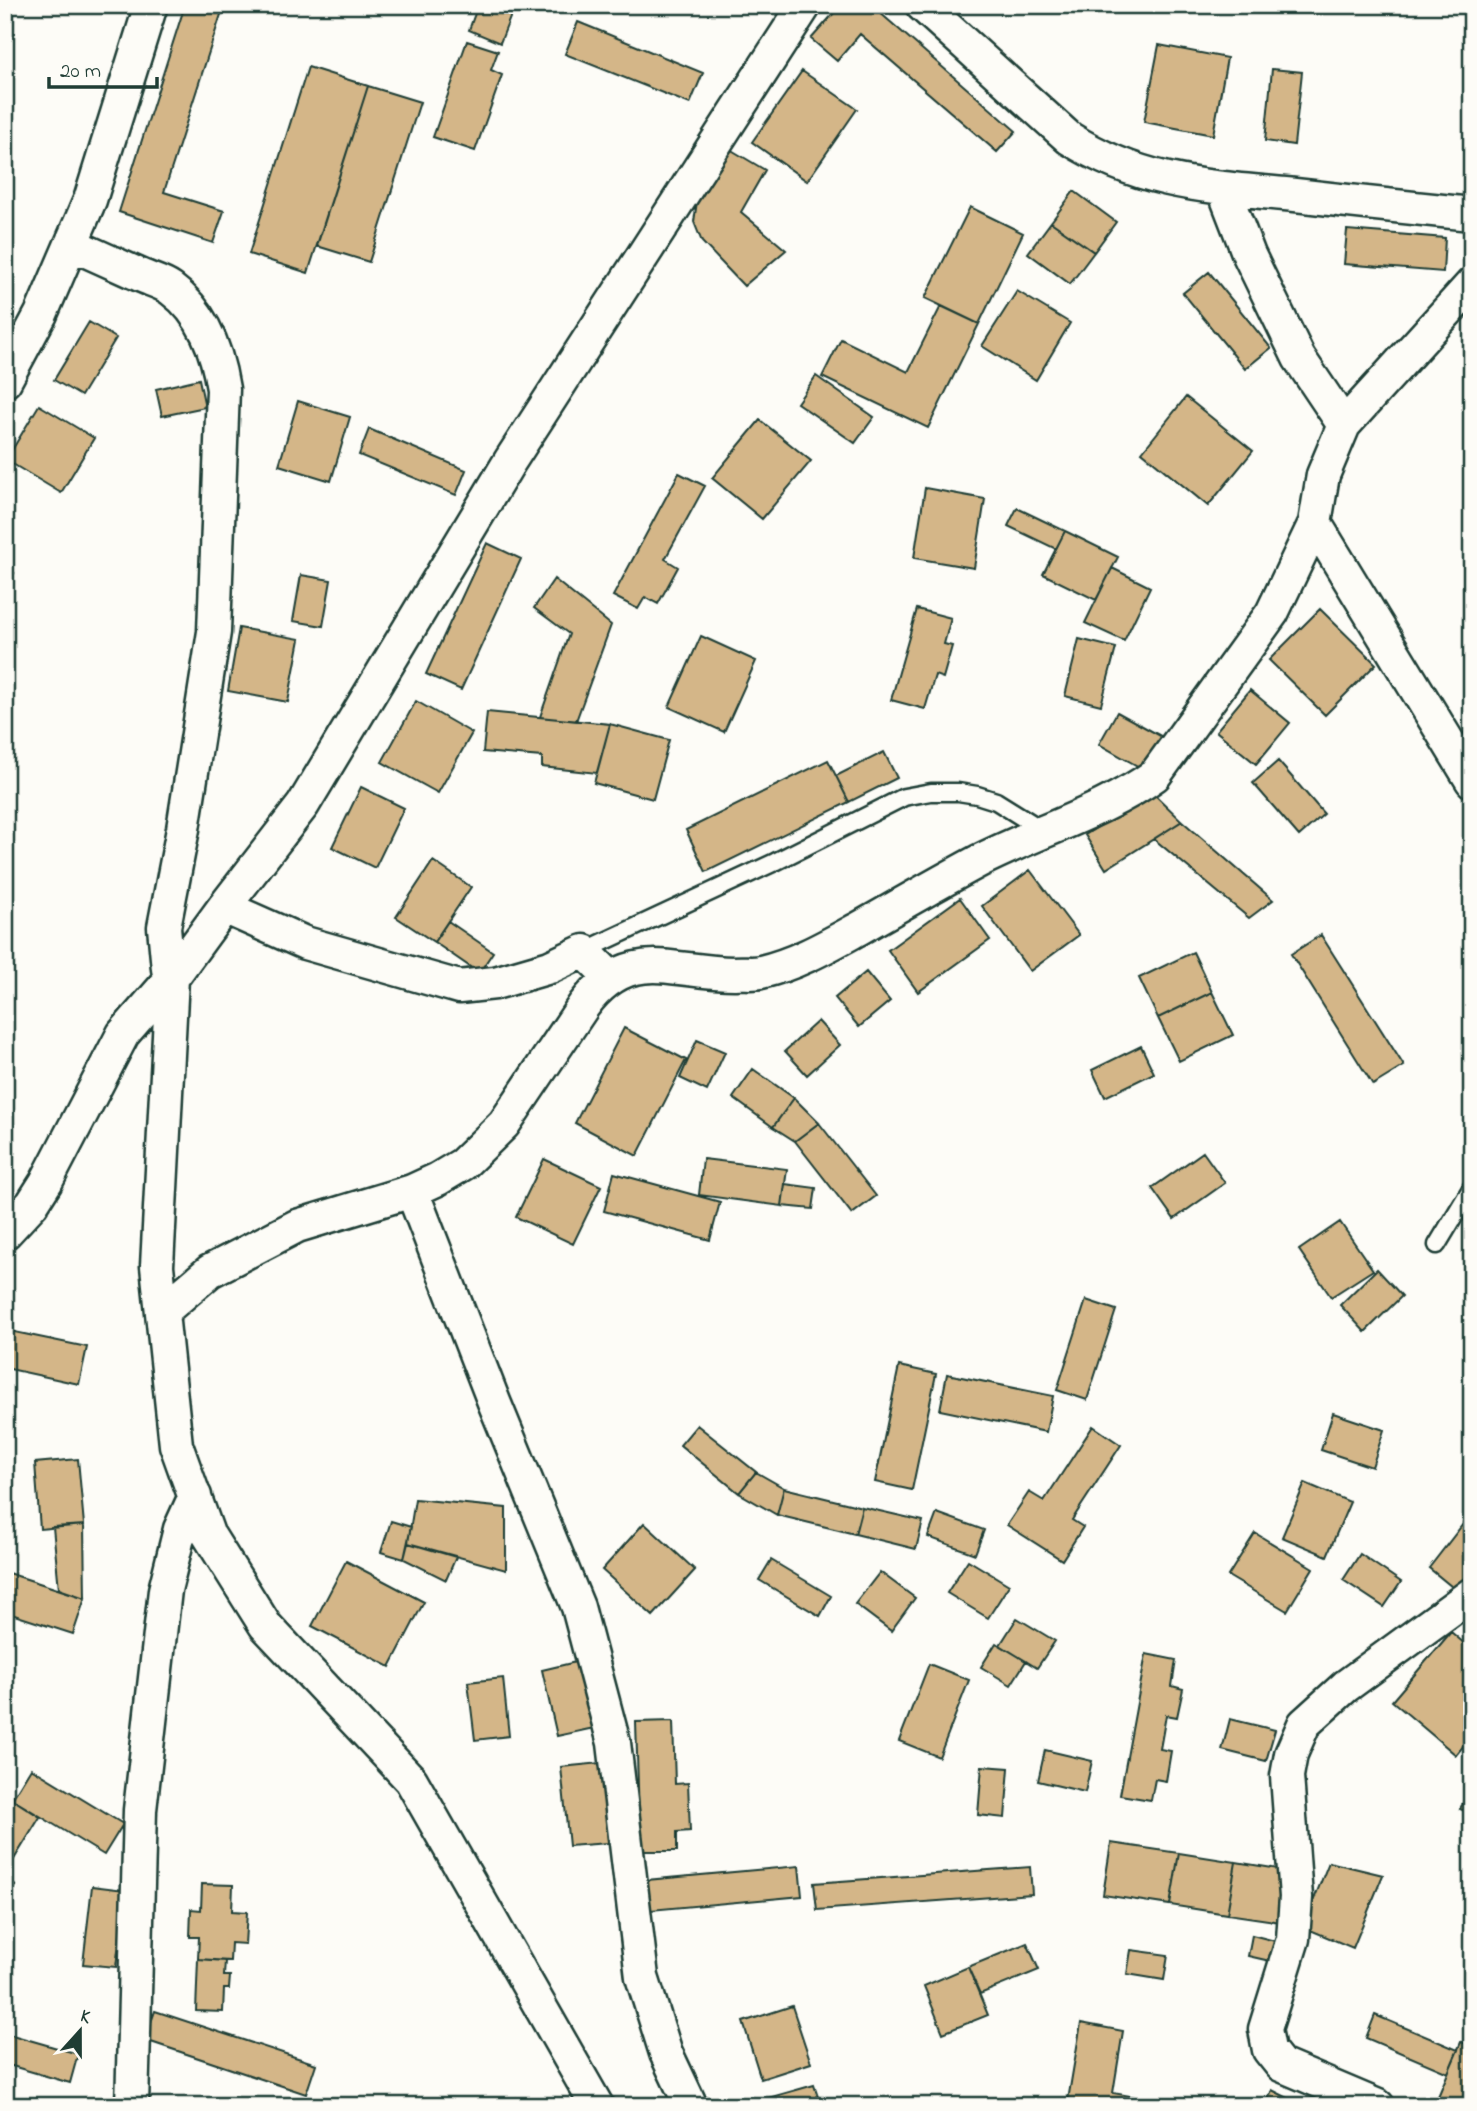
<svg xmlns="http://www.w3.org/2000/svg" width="1477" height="2111" font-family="'Indie Flower',sans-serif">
  <rect width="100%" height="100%" fill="#fdfcf7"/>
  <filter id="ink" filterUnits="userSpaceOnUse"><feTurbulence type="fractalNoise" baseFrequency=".0143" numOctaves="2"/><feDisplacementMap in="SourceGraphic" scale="14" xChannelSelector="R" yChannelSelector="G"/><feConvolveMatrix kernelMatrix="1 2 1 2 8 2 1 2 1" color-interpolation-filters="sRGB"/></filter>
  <g filter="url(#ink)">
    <!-- building -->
    <path fill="#d4b688" stroke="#1f3d34" stroke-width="2" d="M185 5H224L164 192 224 211 213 243 119 212Z
      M478 5H515L500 43 469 30Z
      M841 5H871L1016 131 997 152 860 34 837 61 811 39Z
      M578 22 703 73 690 104 565 54Z
      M467 41 498 51 491 70 502 75 475 151 433 137Z
      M1159 45 1227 58 1213 135 1144 122Z
      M308 67 368 86 308 273 249 254Z
      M1272 69 1302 72 1294 145 1265 141Z
      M802 71 857 109 807 181 752 142Z
      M368 86 420 102 369 262 317 246Z
      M728 148 765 170 741 212 786 250 744 286 702 242 694 222 697 201Z
      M1074 191 1116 222 1094 252 1051 222Z
      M970 207 1023 233 979 324 925 298Z
      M1051 222 1094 252 1070 284 1028 253Z
      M1347 230 1445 238 1443 272 1344 264Z
      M1209 272 1271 348 1245 369 1183 293Z
      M1017 291 1070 323 1036 380 982 346Z
      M941 306 979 324 928 428 822 377 841 339 908 372Z
      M89 322 116 338 81 396 54 380Z
      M816 376 874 417 855 443 797 403Z
      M199 379 205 407 162 416 156 389Z
      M1186 397 1253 451 1208 506 1142 452Z
      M298 401 350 417 331 481 279 465Z
      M39 405 94 438 61 493 6 460Z
      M760 420 811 461 762 519 712 478Z
      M369 429 466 470 456 495 359 455Z
      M679 473 705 486 665 559 678 567 658 604 645 597 638 609 613 596Z
      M925 488 985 499 974 568 914 558Z
      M1017 508 1065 531 1056 549 1008 526Z
      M1065 531 1118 557 1096 600 1043 574Z
      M487 543 521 559 461 690 426 674Z
      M5 568 14 573 5 587Z
      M1112 568 1150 587 1124 641 1085 623Z
      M301 575 331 580 323 626 293 621Z
      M554 579 611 625 576 721 540 717 569 634 534 608Z
      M917 609 951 618 944 644 952 646 943 678 935 675 925 709 891 700Z
      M1320 609 1376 664 1325 715 1269 660Z
      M239 628 300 639 288 702 228 691Z
      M701 636 756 661 724 732 669 707Z
      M1079 639 1116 648 1101 705 1065 696Z
      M1250 690 1290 723 1256 764 1216 731Z
      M416 701 472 733 438 793 382 762Z
      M487 712 610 724 597 773 542 767V757L483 752Z
      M1117 712 1166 739 1148 772 1099 744Z
      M610 724 669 740 653 799 594 783Z
      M884 752 897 778 849 802 836 776Z
      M828 760 849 802 706 872 686 830Z
      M1278 761 1324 814 1299 836 1253 783Z
      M361 787 404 808 375 868 332 847Z
      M1153 793 1182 821 1106 869 1085 835Z
      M1182 821 1273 900 1249 918 1154 839Z
      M433 861 471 887 434 942 396 917Z
      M1030 870 1079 935 1030 971 982 906Z
      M960 898 990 940 918 992 888 950Z
      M448 921 493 952 479 973 434 942Z
      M1321 935 1404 1066 1373 1085 1291 954Z
      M1193 952 1212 992 1158 1018 1139 978Z
      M866 972 890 1001 859 1027 835 998Z
      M1212 992 1233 1035 1179 1061 1158 1018Z
      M818 1021 840 1045 807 1075 785 1051Z
      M624 1028 686 1060 637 1156 575 1123Z
      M697 1040 725 1052 707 1091 680 1078Z
      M1141 1046 1154 1073 1105 1097 1092 1070Z
      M753 1069 794 1098 773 1127 733 1098Z
      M794 1098 819 1123 795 1141 773 1127Z
      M819 1123 876 1196 852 1214 795 1141Z
      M1203 1152 1225 1183 1174 1219 1152 1188Z
      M544 1159 601 1186 573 1244 516 1217Z
      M703 1159 787 1169 782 1206 699 1195Z
      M614 1173 720 1202 710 1240 604 1211Z
      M785 1184 816 1188 813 1209 782 1206Z
      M1340 1222 1373 1270 1331 1297 1299 1250Z
      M1377 1269 1402 1296 1365 1332 1340 1305Z
      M1086 1300 1116 1310 1087 1400 1057 1390Z
      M5 1330 87 1347 79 1384 5 1368Z
      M899 1366 936 1374 912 1490 875 1482Z
      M947 1374 1053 1396 1046 1432 940 1410Z
      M1333 1413 1384 1430 1372 1467 1321 1450Z
      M697 1425 756 1472 739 1493 680 1445Z
      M1093 1426 1121 1445 1072 1520 1083 1527 1062 1560 1007 1525 1029 1492 1044 1501Z
      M78 1459 84 1525 40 1529 35 1463Z
      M756 1472 784 1488 777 1515 739 1493Z
      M1305 1483 1350 1502 1327 1556 1282 1537Z
      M784 1488 862 1507 855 1534 777 1515Z
      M415 1499 506 1508V1570L408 1543Z
      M862 1507 923 1521 916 1549 855 1534Z
      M937 1513 984 1530 975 1554 928 1537Z
      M1467 1519 1472 1523V1573L1457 1591 1429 1568Z
      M391 1521 411 1527 404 1559 381 1552Z
      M644 1523 695 1570 653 1616 602 1570Z
      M84 1525 85 1598 59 1589 53 1527Z
      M1255 1533 1313 1568 1287 1611 1228 1576Z
      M408 1543 456 1557 446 1580 404 1559Z
      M1360 1554 1401 1582 1384 1607 1343 1580Z
      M771 1560 831 1596 820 1616 759 1580Z
      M968 1560 1009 1585 988 1618 947 1593Z
      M346 1561 424 1602 390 1667 312 1626Z
      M5 1572 85 1598 73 1634 5 1612Z
      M880 1572 915 1598 891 1631 855 1604Z
      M1017 1618 1055 1641 1037 1668 1000 1645Z
      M1451 1632 1472 1650V1739L1470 1738 1456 1755 1392 1701Z
      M996 1643 1026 1661 1011 1685 981 1667Z
      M1146 1654 1176 1660 1172 1686 1183 1689 1177 1717 1166 1715 1160 1749 1171 1751 1166 1781 1155 1779 1151 1800 1120 1795Z
      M580 1661 594 1728 557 1736 542 1670Z
      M929 1664 969 1680 939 1757 899 1741Z
      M503 1678 509 1736 475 1740 468 1682Z
      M1230 1719 1275 1730 1266 1761 1222 1750Z
      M673 1721 675 1784 688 1783 690 1831 677 1832V1851H640L636 1722Z
      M1045 1750 1092 1761 1085 1792 1038 1781Z
      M601 1763 608 1843 569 1846 561 1767Z
      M982 1766 1009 1768 1005 1818 978 1815Z
      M31 1768 123 1824 104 1855 12 1799Z
      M1472 1784V1814L1460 1809Z
      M12 1799 40 1817 8 1869 5 1867V1810Z
      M1111 1843 1179 1853 1170 1905 1103 1895Z
      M1179 1853 1236 1862 1227 1914 1170 1905Z
      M1236 1862 1290 1871 1281 1922 1227 1914Z
      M1329 1862 1383 1875 1353 1948 1303 1927Z
      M799 1866 802 1896 651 1910 647 1880Z
      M1030 1867 1032 1894 817 1910 814 1883Z
      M5 1879 16 1886 5 1904Z
      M202 1884 233 1885 232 1911 247 1912 245 1944 231 1943 230 1961 198 1959 199 1937H190L191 1909 201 1910Z
      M92 1886 125 1890 116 1967 83 1964Z
      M1252 1935 1275 1941 1270 1961 1248 1956Z
      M1027 1943 1039 1970 980 1994 968 1967Z
      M1131 1950 1168 1955 1164 1980 1127 1974Z
      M198 1959 225 1961 224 1976H230L229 1989H224L223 2012 196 2011Z
      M968 1967 988 2015 943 2033 924 1986Z
      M792 2006 811 2063 761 2079 743 2022Z
      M155 2011 316 2064 306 2094 145 2040Z
      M1375 2015 1458 2050 1448 2073 1366 2038Z
      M1081 2023 1123 2031 1113 2093 1186 2106H1067Z
      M5 2033 78 2054 70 2083 5 2064Z
      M1461 2042 1472 2046V2106H1434Z
      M814 2085 821 2106H755L754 2102Z
      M1272 2090 1304 2106H1265Z
      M516 2098 518 2106H482V2104Z
      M978 2101V2106H925V2104Z"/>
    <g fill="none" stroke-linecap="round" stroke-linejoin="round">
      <!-- lane casing -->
      <g stroke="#1f3d34" stroke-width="21">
        <path id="lane" d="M584 951 775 862 904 797 931 792H958L977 795 996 801 1044 831
          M1437 1245 1472 1187"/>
      </g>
      <!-- street casing -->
      <g stroke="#1f3d34" stroke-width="37">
        <path id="street" d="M922 5 1069 138C1142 185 1212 187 1295 195 1354 202 1413 208 1472 214
          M1223 188 1249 255 1299 358 1344 425
          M5 381 41 314 90 200 151 5
          M1315 523 1472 781
          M224 907 305 943 459 987 495 983 550 967 584 951 610 977
          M412 1191 494 1402 578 1607 614 1743 642 1977 666 2053 691 2106
          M5 1233 32 1204 46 1182 123 1034 172 978 168 969 164 927 183 829 214 632 223 389C217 351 204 313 171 289 163 283 151 280 142 276 118 265 95 255 71 244
          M162 1312 210 1271 297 1226 412 1191 438 1179 463 1164 504 1124 584 1005C630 944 671 973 734 973 743 972 753 974 761 972 796 964 827 946 858 929 898 906 938 883 979 861 1033 833 1106 811 1155 775L1272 613 1315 523 1323 475 1344 425 1472 284
          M132 2106 140 1810 165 1590 180 1529 195 1496
          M597 2106 411 1780 265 1625 208 1534 176 1445 157 1266 172 978 224 907 303 805 510 461 805 5
          M1378 2106 1281 2065 1269 2050 1265 2029 1293 1939 1296 1897 1287 1776 1291 1754 1304 1724 1346 1686 1472 1594"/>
      </g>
      <!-- lane -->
      <use href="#lane" stroke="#fdfcf7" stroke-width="16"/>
      <!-- street -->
      <use href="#street" stroke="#fdfcf7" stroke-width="32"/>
    </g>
  </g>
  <!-- margin -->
  <rect width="1477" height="2111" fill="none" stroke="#fdfcf7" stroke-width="28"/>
  <rect x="14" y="14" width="1449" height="2083" fill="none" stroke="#1f3d34" stroke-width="2.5" filter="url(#ink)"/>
  <!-- north arrow -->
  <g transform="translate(80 2031) rotate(21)" stroke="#fdfcf7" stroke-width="5" paint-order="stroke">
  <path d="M0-5L12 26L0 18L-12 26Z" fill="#1f3d34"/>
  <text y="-10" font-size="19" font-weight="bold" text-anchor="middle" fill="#1f3d34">K</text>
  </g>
  <!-- scale -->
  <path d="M49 77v10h108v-10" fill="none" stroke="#1f3d34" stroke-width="3.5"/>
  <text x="60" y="77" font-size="21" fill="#1f3d34" stroke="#fdfcf7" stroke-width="5" paint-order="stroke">20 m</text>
</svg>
